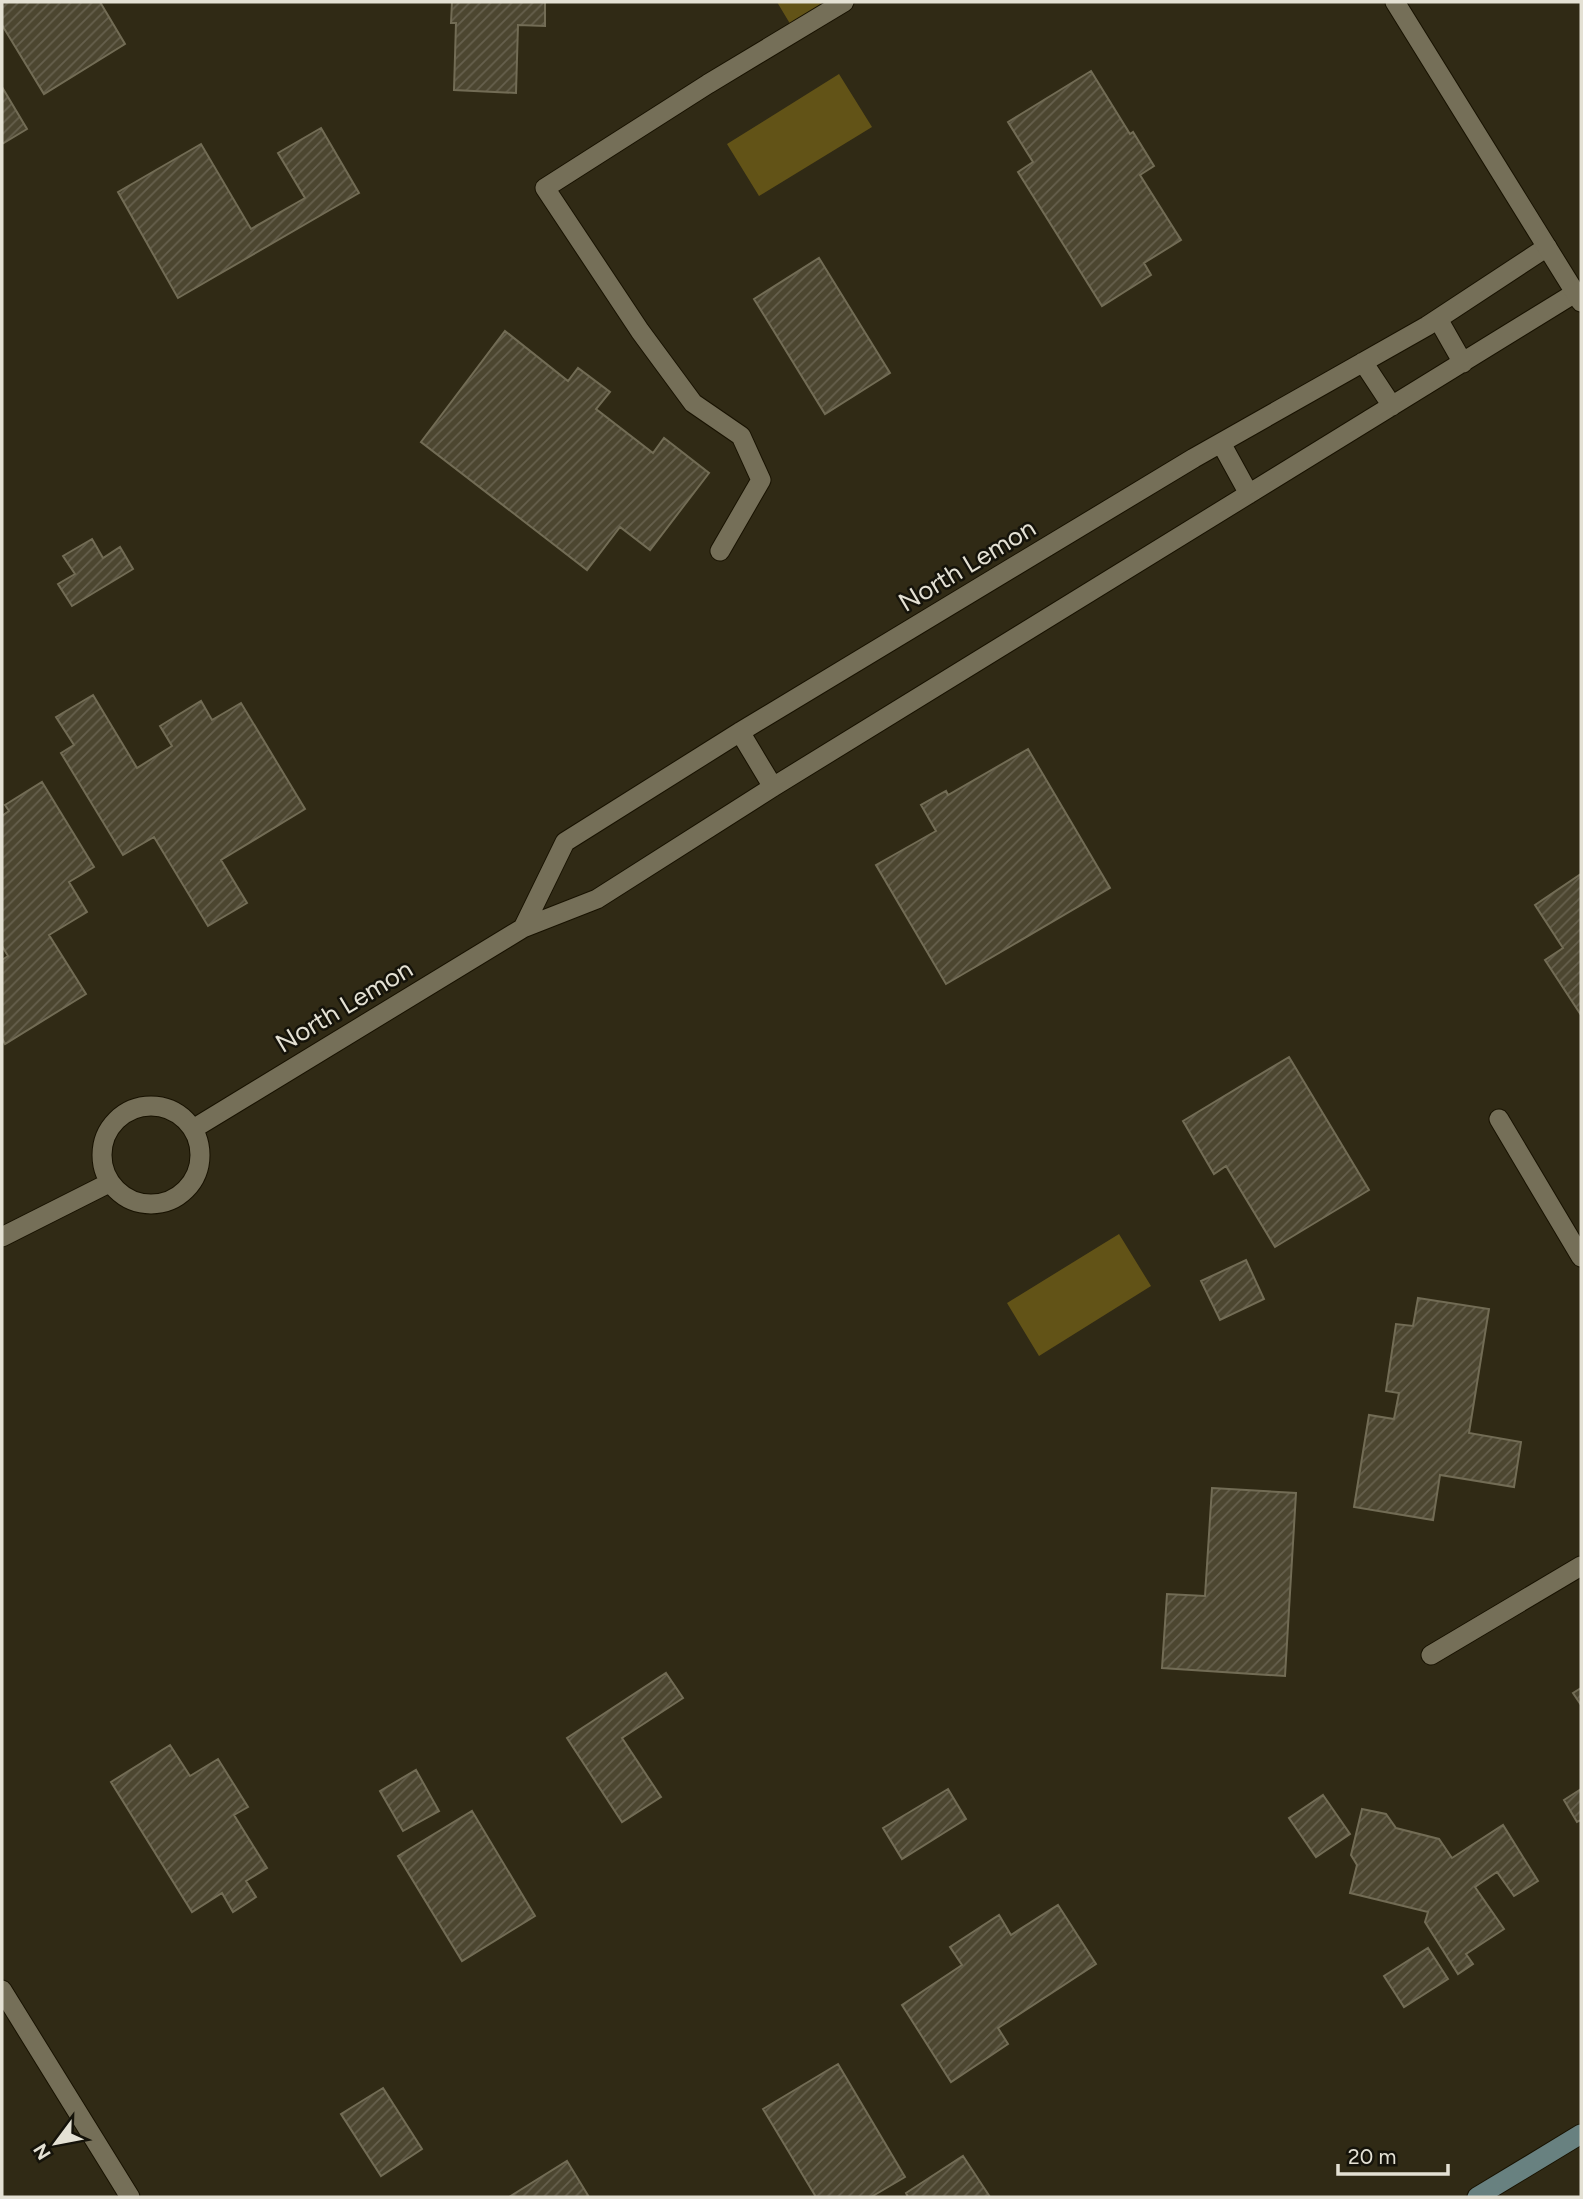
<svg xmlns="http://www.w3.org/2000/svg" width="1583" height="2199" font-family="Figtree,sans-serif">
  <defs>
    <pattern id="building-hatch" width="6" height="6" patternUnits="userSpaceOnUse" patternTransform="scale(1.75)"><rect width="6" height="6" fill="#4c4630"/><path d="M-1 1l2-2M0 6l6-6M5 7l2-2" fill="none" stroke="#66604d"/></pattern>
  </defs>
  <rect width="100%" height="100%" fill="#302a15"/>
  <!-- green -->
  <path fill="#625317" d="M777 2H831L792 27Z
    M839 74 872 127 759 196 727 144Z
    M1119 1234 1151 1286 1039 1356 1007 1303Z"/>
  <!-- building -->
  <path fill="url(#building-hatch)" stroke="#726c55" stroke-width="2" d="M2 2H100L125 44 44 94 2 25Z
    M452 2H545V26L518 25 516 93 454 90 456 23H451Z
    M1091 71 1130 134 1133 132 1154 166 1140 175 1181 240 1144 263 1151 275 1102 306 1018 172 1033 162 1008 122Z
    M2 87 27 129 2 144Z
    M321 128 359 193 178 298 118 192 201 144 251 229 305 198 278 153Z
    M819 258 890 373 825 414 754 299Z
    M505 331 568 381 578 368 610 392 596 409 653 453 664 438 709 473 650 550 620 527 587 570 421 442Z
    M92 539 103 558 120 547 133 569 72 606 58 584 75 574 63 556Z
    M93 695 137 768 172 746 160 726 201 701 212 720 241 703 305 809 221 860 247 903 208 926 154 837 123 855 61 753 74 745 56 717Z
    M1028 749 1110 888 946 984 876 865 936 831 921 805 946 791 948 795Z
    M42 782 94 867 69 882 87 912 49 935 86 994 5 1044 2 1038V960L8 956 2 946V816L9 811 5 805Z
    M1581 874V1015L1545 960 1563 948 1535 905Z
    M1289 1057 1369 1190 1275 1247 1226 1166 1214 1174 1183 1121Z
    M1246 1260 1264 1299 1220 1320 1201 1281Z
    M1418 1298 1489 1309 1469 1433 1521 1442 1514 1487 1440 1475 1433 1520 1354 1507 1369 1415 1394 1419 1399 1393 1386 1391 1396 1324 1413 1326Z
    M1212 1488 1296 1493 1285 1676 1162 1668 1167 1594 1205 1596Z
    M666 1673 683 1698 622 1738 661 1797 622 1822 567 1738Z
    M1581 1688V1705L1573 1693Z
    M170 1745 190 1776 218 1759 248 1807 234 1815 267 1868 246 1881 256 1897 233 1912 222 1893 192 1912 111 1782Z
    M416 1770 439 1811 403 1831 380 1791Z
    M948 1789 966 1819 902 1859 883 1828Z
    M1581 1789V1820L1577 1822 1564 1800Z
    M1323 1795 1350 1834 1316 1857 1289 1818Z
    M1362 1809 1386 1814 1396 1828 1439 1839 1452 1858 1503 1825 1538 1881 1514 1896 1497 1872 1475 1887 1504 1929 1466 1954 1473 1964 1458 1974 1425 1922 1428 1912 1350 1893 1357 1865 1351 1855Z
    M472 1811 535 1916 462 1961 398 1856Z
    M1058 1905 1096 1964 998 2028 1008 2044 951 2082 902 2005 962 1965 950 1947 999 1915 1011 1935Z
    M1428 1948 1448 1979 1404 2007 1384 1976Z
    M838 2064 905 2177 871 2197H816L763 2109Z
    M383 2088 422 2149 381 2176 341 2114Z
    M963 2156 990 2197H908L906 2193Z
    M567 2161 589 2197H509Z"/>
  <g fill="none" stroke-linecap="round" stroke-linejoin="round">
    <!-- service casing -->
    <g stroke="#181201" stroke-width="21">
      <path id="service" d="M720 551 761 480 741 436 693 403 640 331 545 188 708 84 844 2"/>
    </g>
    <!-- minor casing -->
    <g stroke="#181201" stroke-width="21">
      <path id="minor" d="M1438 319 1463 363
        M1363 362 1392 406
        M1221 443 1249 494
        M740 732 773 787
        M523 928 565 842 740 732 1194 458 1427 326 1547 247
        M102 1155a49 49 0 1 1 98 0a49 49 0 1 1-98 0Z
        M1499 1119 1581 1257
        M193 1129 523 928 597 899 773 787 1575 293
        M2 1237 109 1183
        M1431 1655 1581 1566
        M2 1990 130 2197"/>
    </g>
    <!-- tertiary casing -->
    <g stroke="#181201" stroke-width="21">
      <path id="tertiary" d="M1395 2 1581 302"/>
    </g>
    <!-- secondary casing -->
    <g stroke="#181201" stroke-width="21">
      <path id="secondary" d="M1477 2197 1581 2134"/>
    </g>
    <!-- service -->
    <use href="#service" stroke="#756f58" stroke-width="19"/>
    <!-- minor -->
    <use href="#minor" stroke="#756f58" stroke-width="19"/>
    <!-- tertiary -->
    <use href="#tertiary" stroke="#756f58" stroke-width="19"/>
    <!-- secondary -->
    <use href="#secondary" stroke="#688180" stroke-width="19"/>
  </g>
  <g text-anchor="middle" stroke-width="5" stroke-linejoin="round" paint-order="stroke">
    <!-- street labels -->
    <g font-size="26" fill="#e4e1d4" stroke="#15130a">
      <text transform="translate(967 565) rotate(-31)" y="9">North Lemon</text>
      <text transform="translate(344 1006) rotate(-31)" y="9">North Lemon</text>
    </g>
  </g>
  <!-- border -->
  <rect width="1583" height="2199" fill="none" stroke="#e4e1d4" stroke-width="7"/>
  <!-- north arrow -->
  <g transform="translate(56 2143) rotate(238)" stroke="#15130a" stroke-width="5" paint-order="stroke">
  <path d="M0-5L12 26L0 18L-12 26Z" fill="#e4e1d4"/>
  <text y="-10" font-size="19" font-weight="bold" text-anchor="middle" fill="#e4e1d4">N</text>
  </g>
  <!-- scale -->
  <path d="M1338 2164v10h110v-10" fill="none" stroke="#e4e1d4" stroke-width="3.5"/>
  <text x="1348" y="2164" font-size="21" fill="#e4e1d4" stroke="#15130a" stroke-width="5" paint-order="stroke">20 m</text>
</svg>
